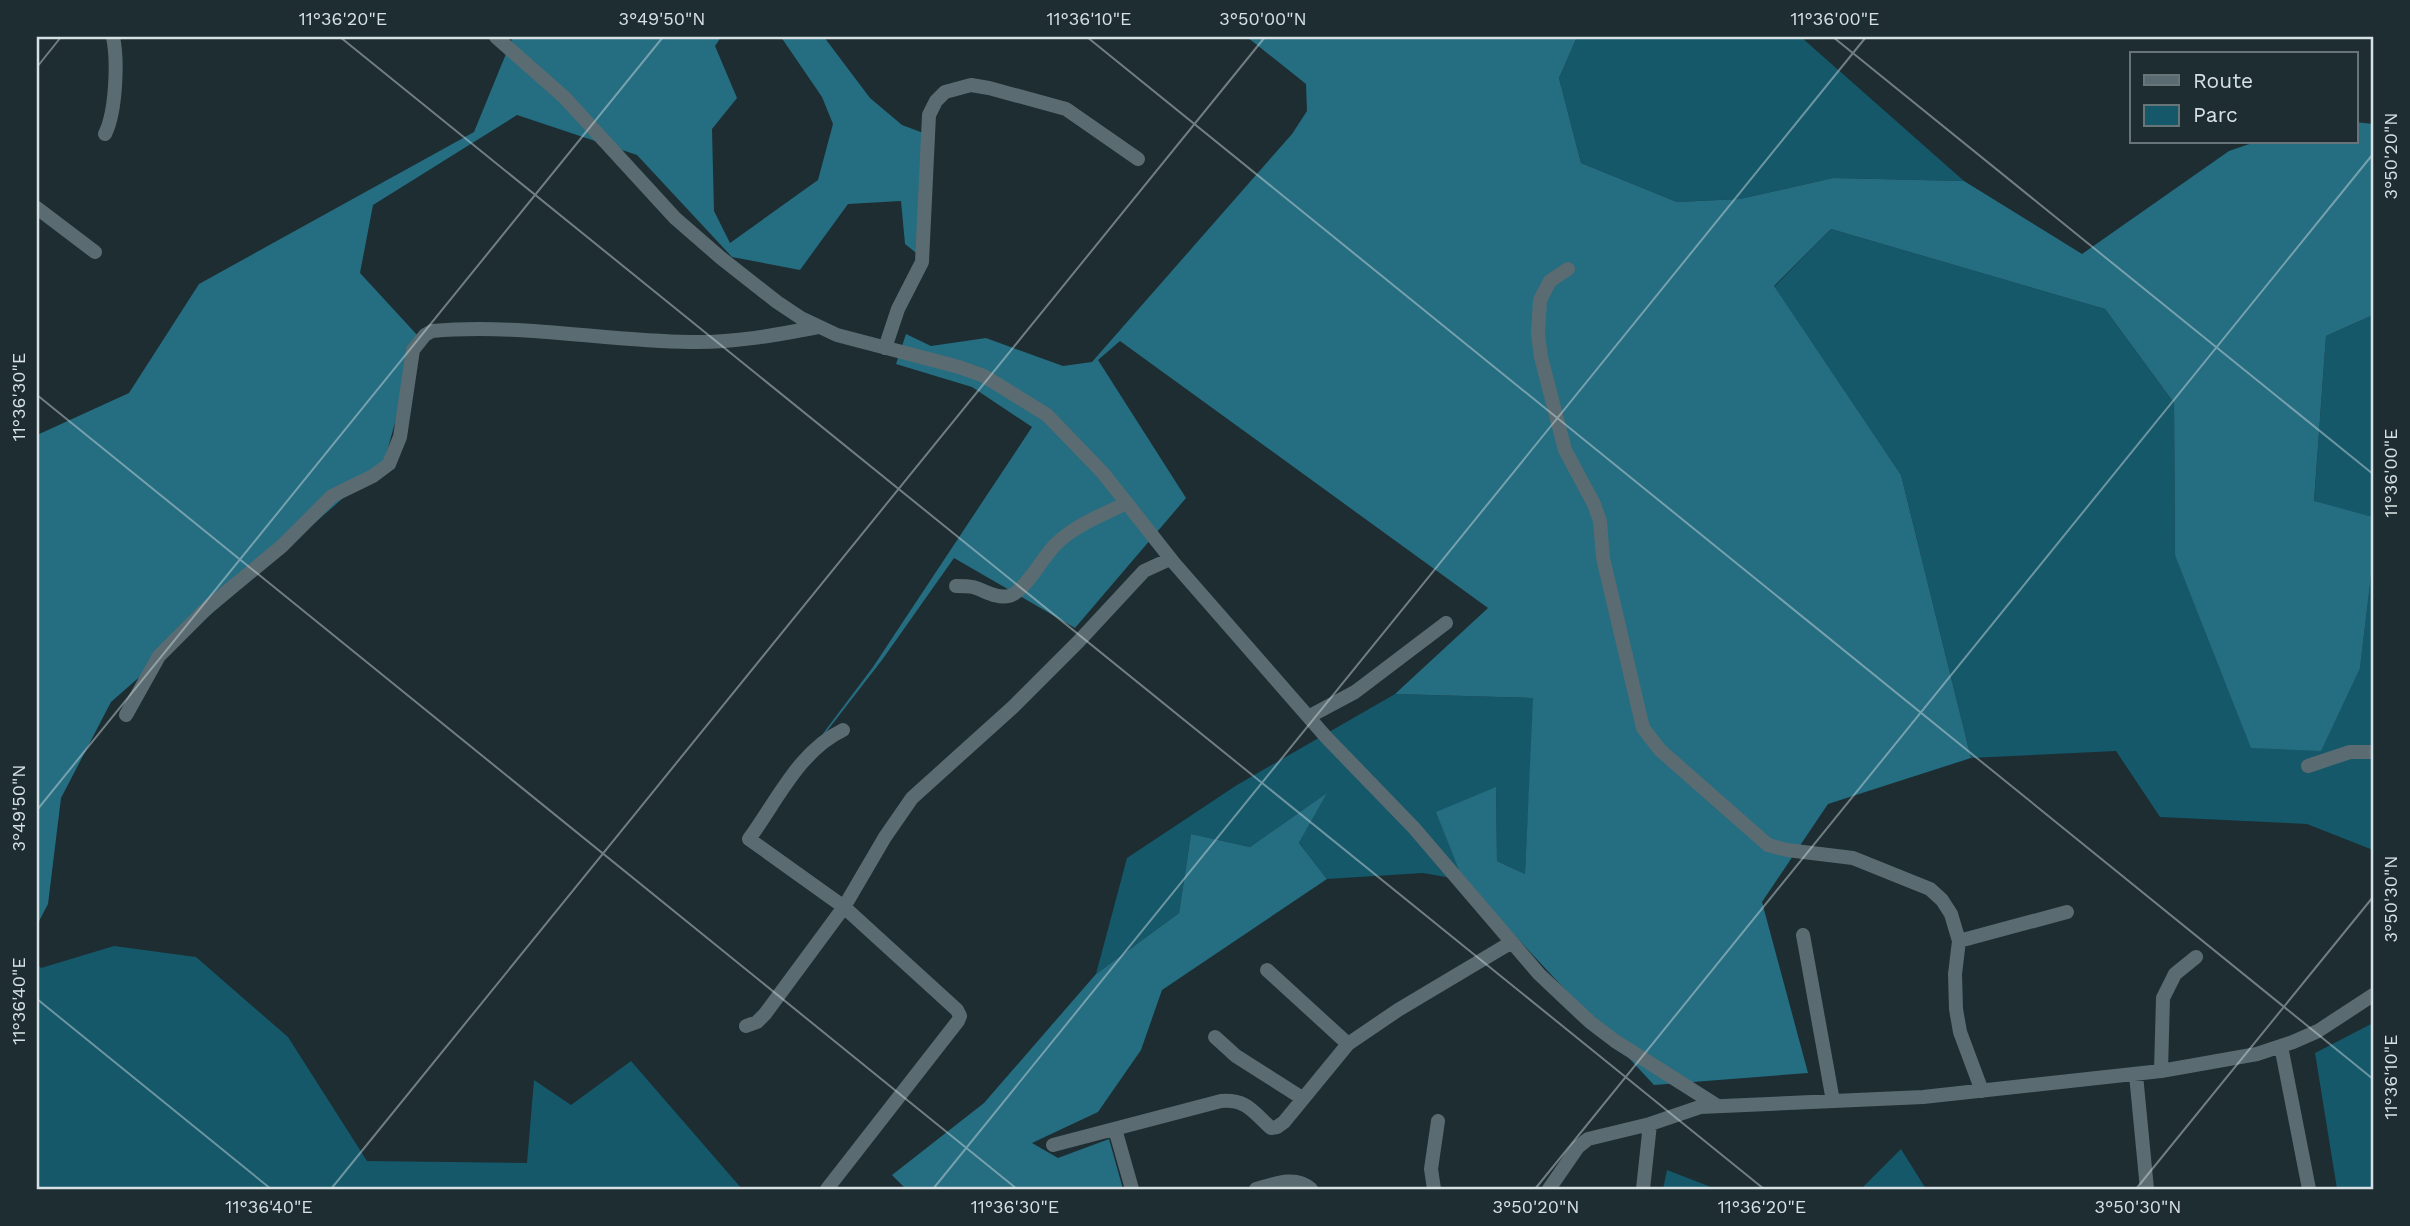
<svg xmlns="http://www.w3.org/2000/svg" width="2410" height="1226" font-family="'Work Sans',sans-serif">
  <rect width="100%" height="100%" fill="#1d2d32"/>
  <!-- green -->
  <path fill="#14586a" d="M1577 37H1801L1964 181 1833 178 1740 199 1677 202 1581 163 1559 78Z
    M1831 229 2105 309 2174 403 2175 555 2360 667 2373 559V850L2307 824 2160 817 2116 751 1971 758 1901 475 1774 287Z
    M2373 315V517L2314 502 2326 336Z
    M1395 694 1534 698 1525 874 1497 861 1496 788 1463 880 1423 873 1327 879 1299 843 1326 794 1250 847 1191 834 1179 913 1096 974 1127 858 1237 785Z
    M114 946 196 957 288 1037 367 1161 527 1163 534 1080 571 1105 631 1061 742 1189H37V964L41 968Z
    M2373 1023V1189H2337L2315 1053Z
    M1901 1149 1926 1189H1861Z
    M1667 1170 1716 1189H1663Z"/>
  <!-- forest -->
  <path fill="#256d81" d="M510 37H721L715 46 737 98 712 129 714 211 730 243 818 180 833 124 822 97 781 37H824L870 98 902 125 934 137 925 260 905 244 901 201 848 204 800 270 732 257 637 155 517 115 373 205 360 273 419 337 384 462 111 702 61 798 48 904 37 925V435L129 393 199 284 474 132 512 39Z
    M1247 37H1577L1559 78 1581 163 1677 202 1740 199 1833 178 1964 181 2082 254 2229 151 2255 142H2356V122L2373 124V315L2326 336 2314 501 2373 517V559L2360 668 2321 751 2251 748 2175 555 2174 403 2105 309 1831 229 1774 286 1901 475 1971 758 1828 804 1762 902 1808 1073 1654 1085 1463 880 1436 812 1496 787 1497 861 1525 874 1533 698 1395 694 1488 608 1120 341 1098 360 1186 498 1075 628 954 558 882 660 768 807 873 667 1032 427 972 387 896 364 906 334 931 346 986 338 1063 366 1092 362 1292 134 1307 111 1306 84Z
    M1327 793 1299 843 1327 879 1162 990 1141 1050 1098 1112 1032 1143 1058 1158 1109 1139 1123 1189H906L892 1175 984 1103 1096 974 1179 913 1191 834 1250 847Z"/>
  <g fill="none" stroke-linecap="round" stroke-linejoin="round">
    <!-- minor -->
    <path stroke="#5a6c71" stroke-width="14" d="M496 37 564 97 675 218 721 258 777 302 801 318 837 335 959 367 984 376 1047 415 1103 473 1174 563 1326 737 1414 828 1539 974 1590 1022 1615 1041 1716 1105
      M105 134C116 112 118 61 113 37
      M37 208 95 252
      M1568 269 1550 281 1540 300 1538 334 1541 357 1565 450 1594 504 1600 521 1603 558 1643 728 1660 750 1768 845 1787 850 1853 858 1930 889 1942 900 1951 914 1959 941 1955 974 1956 1009 1960 1032 1982 1091
      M885 348 898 309 922 262 929 115 936 101 945 92 971 85 989 88 1066 109 1138 159
      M956 586C961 586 968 586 973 587 984 590 996 599 1009 596 1024 593 1044 555 1056 544 1075 525 1102 515 1127 503
      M126 715 159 656 207 608 282 546 332 496 373 476 389 464 400 437 413 350 425 335 432 331C518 323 605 341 690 342 734 343 776 335 818 327
      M1310 716 1355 692 1446 623
      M2308 766 2350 752H2373
      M1803 935 1833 1101
      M1959 941 2067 912
      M1267 970 1348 1044
      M746 1026 757 1022 765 1014 844 907 885 837 912 798 1013 707 1079 641 1144 571 1170 559
      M1215 1037 1236 1056 1302 1098
      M2281 1046 2309 1189
      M2161 1071 2163 998 2175 974 2196 957
      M2136 1075 2147 1189
      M1115 1129 1132 1189
      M1053 1145 1221 1101C1247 1099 1253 1112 1271 1128L1277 1127 1284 1122 1348 1044 1398 1010 1512 942
      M827 1189 958 1021 960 1016 957 1010 844 907 749 839C777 801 799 751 843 730
      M1256 1189C1274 1184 1295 1175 1311 1189
      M1434 1189 1431 1169 1438 1121
      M1549 1189 1578 1147 1588 1139 1650 1124 1700 1107 1923 1097 2161 1071 2257 1054 2293 1042 2318 1031 2373 995
      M1643 1189 1650 1124"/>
  </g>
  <!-- ticks -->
  <path fill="none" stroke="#d7e1e4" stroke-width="2" stroke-opacity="0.45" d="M340 37 1764 1189M1087 37 2373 1079M1833 37 2373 474M37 67 61 37M37 395 1017 1189M37 810 663 37M37 999 271 1189M331 1189 1265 37M933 1189 1866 37M1535 1189 2373 154M2136 1189 2373 897"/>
  <!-- border -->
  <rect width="2410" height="1226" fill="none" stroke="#1d2d32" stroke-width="77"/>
  <!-- legend -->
  <rect x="2130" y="52" width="228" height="91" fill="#1d2d32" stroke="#677579" stroke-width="2"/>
  <rect x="2144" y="75" width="35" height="10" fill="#5a6c71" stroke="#677579" stroke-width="2"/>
  <text x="2193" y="88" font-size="21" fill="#d7e1e4">Route</text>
  <rect x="2144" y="105" width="35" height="21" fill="#14586a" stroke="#677579" stroke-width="2"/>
  <text x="2193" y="122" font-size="21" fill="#d7e1e4">Parc</text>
  <rect x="38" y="38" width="2334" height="1150" fill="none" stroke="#d7e1e4" stroke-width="2.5"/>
  <g font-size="18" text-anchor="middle" fill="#d7e1e4">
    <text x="343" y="25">11°36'20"E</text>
    <text x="662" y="25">3°49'50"N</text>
    <text x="1089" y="25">11°36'10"E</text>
    <text x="1263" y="25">3°50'00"N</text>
    <text x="1835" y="25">11°36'00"E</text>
    <text transform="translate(2391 156) rotate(-90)" y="6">3°50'20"N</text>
    <text transform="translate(19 397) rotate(-90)" y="6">11°36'30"E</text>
    <text transform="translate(2391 473) rotate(-90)" y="6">11°36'00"E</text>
    <text transform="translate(19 808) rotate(-90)" y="6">3°49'50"N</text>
    <text transform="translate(2391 899) rotate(-90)" y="6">3°50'30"N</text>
    <text transform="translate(19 1001) rotate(-90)" y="6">11°36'40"E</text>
    <text transform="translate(2391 1077) rotate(-90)" y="6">11°36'10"E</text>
    <text x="269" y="1213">11°36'40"E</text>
    <text x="1015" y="1213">11°36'30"E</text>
    <text x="1536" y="1213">3°50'20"N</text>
    <text x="1762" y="1213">11°36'20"E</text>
    <text x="2138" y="1213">3°50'30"N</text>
  </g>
</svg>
